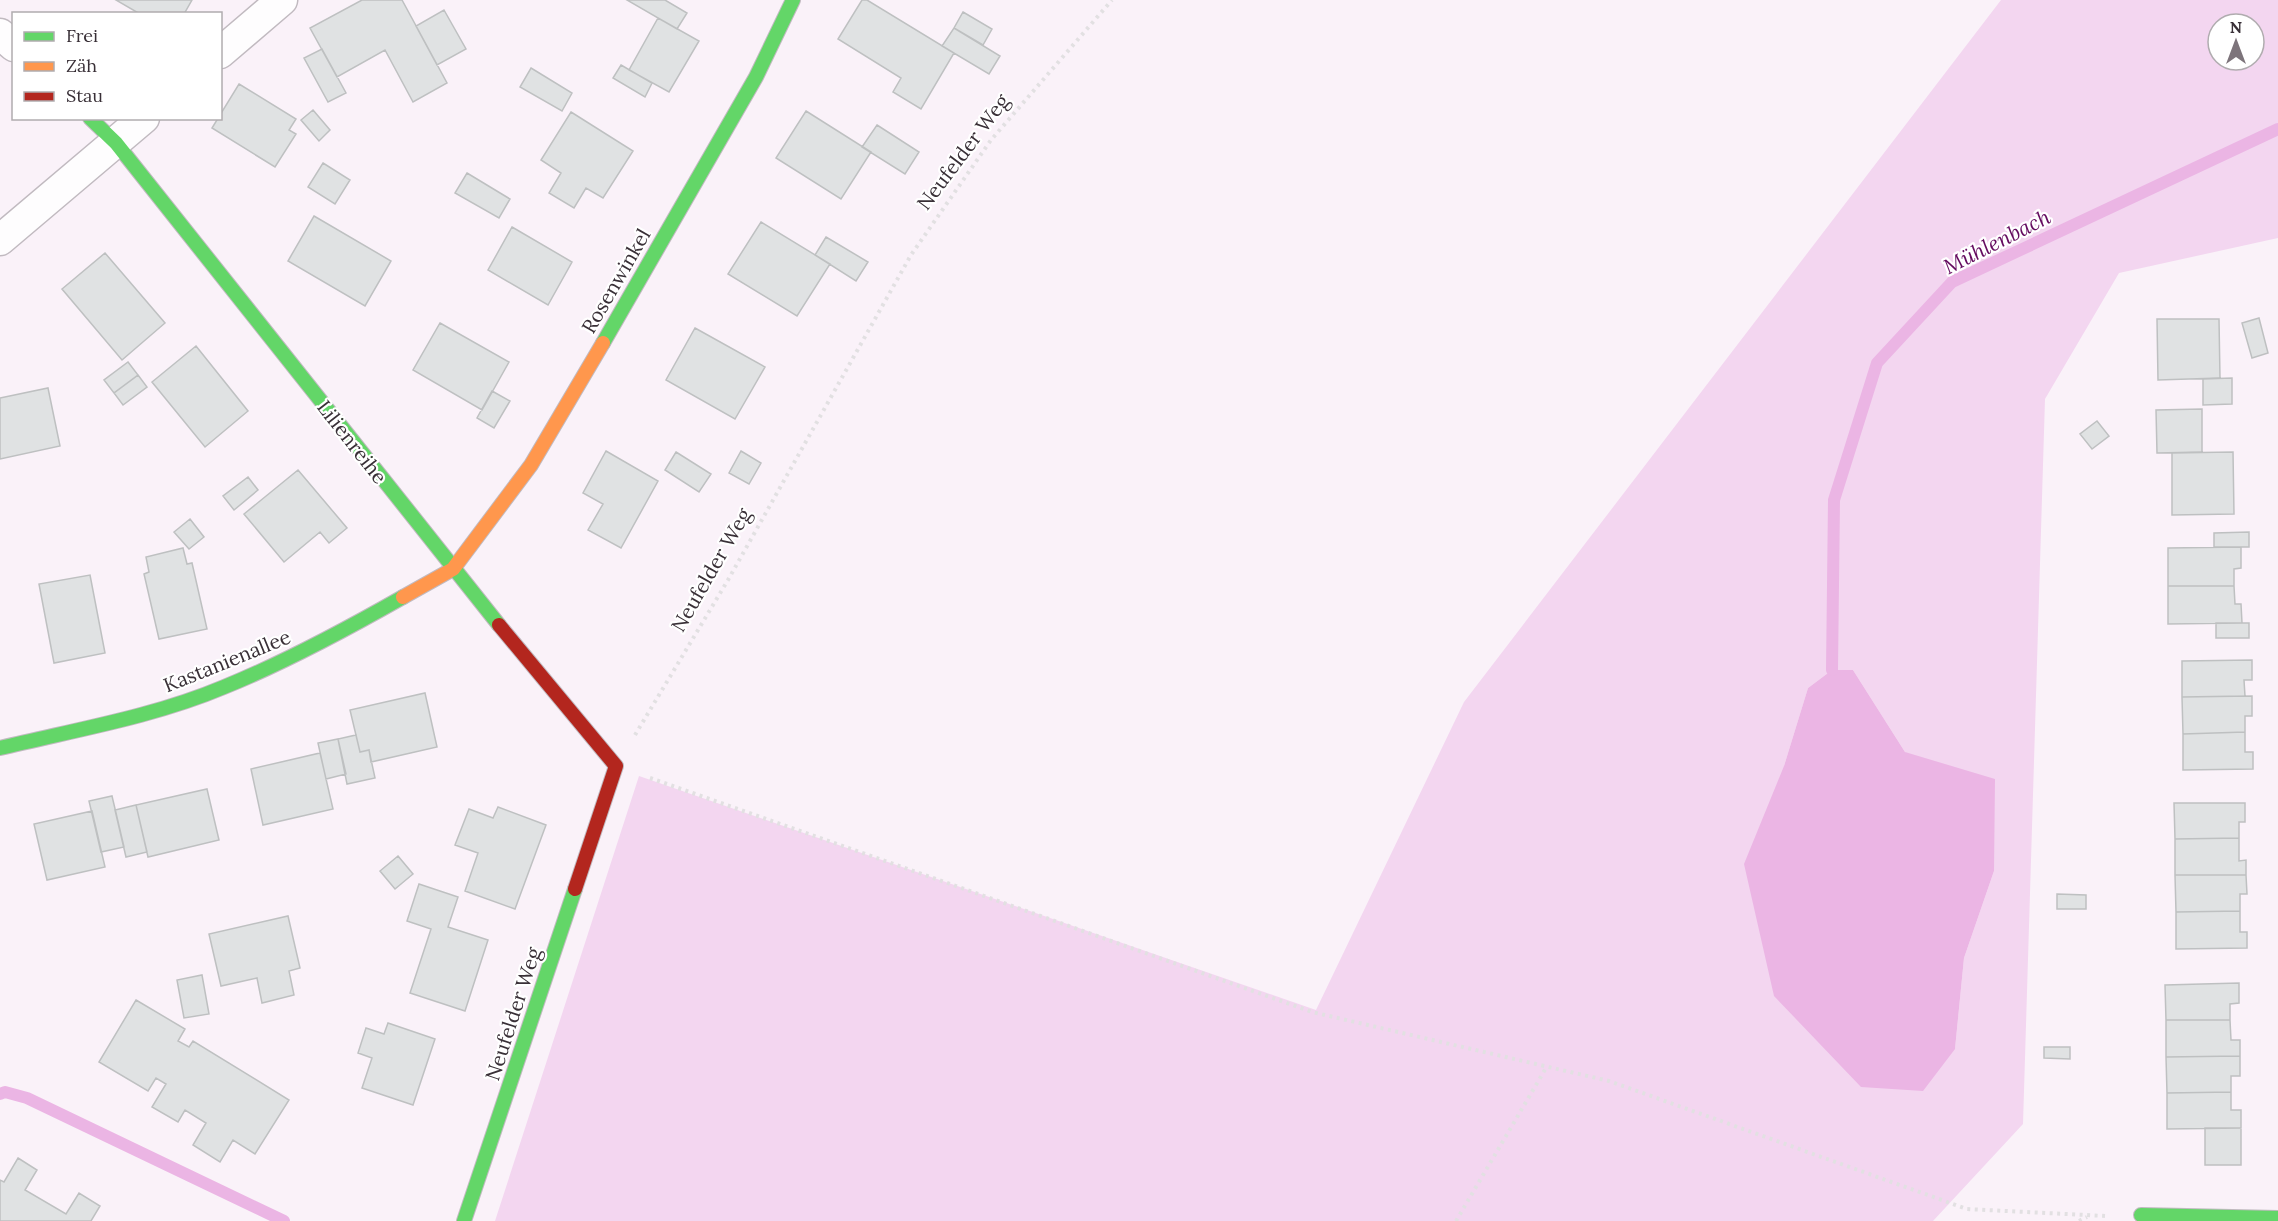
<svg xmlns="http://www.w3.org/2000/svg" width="2278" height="1221" font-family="Lora,serif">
  <rect width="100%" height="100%" fill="#faf2f9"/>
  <!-- green -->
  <path fill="#f3d6f0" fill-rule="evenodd" d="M2001 0H2278V238L2119 273 2045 399 2023 1124 1933 1221H495L639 776 1316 1010 1464 702ZM2218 24H2254V60H2218ZM1832 670H1853L1905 752 1994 871 1964 958 1955 1049 1784 766 1808 688Z"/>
  <!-- water -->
  <path fill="#ebb5e4" d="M1832 670H1853L1905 752 1995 779 1994 871 1964 958 1955 1049 1923 1091 1861 1087 1774 996 1744 864 1784 766 1808 688Z"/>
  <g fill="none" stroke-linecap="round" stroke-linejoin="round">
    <!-- stream -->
    <path stroke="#ebb5e4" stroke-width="12" d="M1832 670 1834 500 1877 363 1952 282 2278 129
      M0 1094 5 1092 27 1098 284 1221"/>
  </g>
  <!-- building -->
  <path fill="#e0e2e3" stroke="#bec0c1" stroke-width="1.5" d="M116 0H192L184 14H140Z
    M362 0H402L447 83 413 102 385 50 337 77 310 28Z
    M627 0H665L687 13 677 29Z
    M862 0H867L954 53 921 109 893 92 901 78 838 39Z
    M444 10 466 49 437 65 416 26Z
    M963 12 992 29 983 45 954 28Z
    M658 18 699 41 669 92 629 70Z
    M954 28 1000 56 989 74 942 46Z
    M322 49 346 93 328 102 304 58Z
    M621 65 652 83 645 97 613 78Z
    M531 68 572 93 562 111 520 87Z
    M239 84 296 119 289 130 296 134 275 167 212 128Z
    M313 110 330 130 319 141 301 120Z
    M806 111 871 152 841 199 776 158Z
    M571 112 633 151 603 198 586 188 574 208 549 193 561 173 541 160Z
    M877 125 919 152 905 174 862 147Z
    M323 163 350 180 335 204 308 187Z
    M467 173 510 199 499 218 455 193Z
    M314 216 391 261 365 306 288 261Z
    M761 222 830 264 797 316 728 274Z
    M512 227 572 262 548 305 488 270Z
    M826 237 868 262 856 281 815 255Z
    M105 253 165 323 122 360 62 289Z
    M2259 318 2268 353 2252 358 2242 323Z
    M2157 319H2219L2220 378 2158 380Z
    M440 323 509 362 482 410 413 370Z
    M695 328 765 367 735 419 666 380Z
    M196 346 248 411 205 447 152 382Z
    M128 362 138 375 114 393 104 380Z
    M138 375 147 387 123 405 114 393Z
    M2232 378V404L2203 405V379Z
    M48 388 60 446 0 459V398Z
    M492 391 510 401 494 428 477 418Z
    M2202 409V452L2157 453 2156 410Z
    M2097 421 2109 436 2092 449 2080 434Z
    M606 451 658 481 621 548 588 530 603 504 583 493Z
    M741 451 761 463 749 484 729 473Z
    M676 452 711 474 699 492 665 470Z
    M2233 452 2234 514 2172 515V453Z
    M298 470 347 528 329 543 320 532 284 562 244 514Z
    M248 477 258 490 234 510 223 496Z
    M190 519 204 537 189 549 174 532Z
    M2249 532V547H2214V533Z
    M2241 547V568L2234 569V586H2168V548Z
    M183 548 187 564 192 563 207 629 159 639 144 574 149 572 146 557Z
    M90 575 105 653 54 663 39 584Z
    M2168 586H2234L2235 604H2241L2242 623 2168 624Z
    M2216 623H2249V638H2216Z
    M2252 660V680H2244L2245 696 2182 697V661Z
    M425 693 437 747 371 762 369 750 360 752 350 710Z
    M2252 696V716H2245V732L2183 734 2182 697Z
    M2245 732V752H2253V769L2183 770V734Z
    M356 735 360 752 369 750 375 778 347 784 338 739Z
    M338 739 346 774 326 779 318 743Z
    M320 753 333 809 263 825 251 769Z
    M207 789 219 840 148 857 136 805Z
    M112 796 124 847 101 852 89 801Z
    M2174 803H2245V822H2239V838L2175 839Z
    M136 805 147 852 126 857 115 810Z
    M498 807 546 825 515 909 465 891 478 853 455 845 469 809 493 818Z
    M92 811 105 867 47 880 34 824Z
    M2239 838V861L2246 860V875H2175V839Z
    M398 856 413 874 395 889 380 871Z
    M2175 875H2246L2247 894H2240V911L2176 912Z
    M419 884 458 897 448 927 488 940 465 1011 410 993 431 929 407 921Z
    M2057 894 2086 895V909H2057Z
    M2240 911V932H2247V948L2176 949V912Z
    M288 916 300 968 289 971 294 995 262 1003 257 978 221 986 209 934Z
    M202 975 209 1014 184 1018 177 980Z
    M2239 983V1003L2230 1004V1020H2166L2165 985Z
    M136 1000 185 1029 178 1041 189 1047 193 1041 289 1100 255 1154 233 1140 220 1162 193 1145 206 1123 185 1110 178 1122 152 1107 166 1084 156 1078 148 1091 99 1062Z
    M2166 1020H2230L2231 1040H2240V1056L2166 1057Z
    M388 1023 435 1039 413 1105 362 1088 372 1058 358 1053 366 1028 384 1034Z
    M2044 1047H2070V1059L2044 1058Z
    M2240 1056V1076H2231V1092L2167 1093 2166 1057Z
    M2231 1092V1110H2241V1128L2167 1129V1093Z
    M2205 1128H2241V1165H2205Z
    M18 1158 37 1170 25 1190 66 1214 79 1193 100 1206 91 1221H0V1180L4 1182Z"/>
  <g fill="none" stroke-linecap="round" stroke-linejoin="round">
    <!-- street casing -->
    <g stroke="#c1bac0" stroke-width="33">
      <path id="street" d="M0 34 14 46
        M220 53 282 0
        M0 240 144 118"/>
    </g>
    <!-- fast casing -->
    <g stroke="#c1bac0" stroke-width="16">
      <path id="fast" d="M90 118 116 143 499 625
        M603 343 756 77 793 0
        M0 748C74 730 153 717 224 687 286 662 345 630 403 597
        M2141 1215 2278 1218
        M464 1221 575 889"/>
    </g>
    <!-- slow casing -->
    <g stroke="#c1bac0" stroke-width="16">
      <path id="slow" d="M403 597 453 569 531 465 603 343"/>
    </g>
    <!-- jam casing -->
    <g stroke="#c1bac0" stroke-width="16">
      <path id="jam" d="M499 625 616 766 575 889"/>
    </g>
    <!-- path -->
    <path stroke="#e2e0e2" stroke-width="4" stroke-dasharray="3 4.5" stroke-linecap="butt" d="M635 735 728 580 911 255 991 140 1112 0
      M650 778 1312 1012 1609 1081 1967 1209 2105 1216
      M1456 1221 1546 1068
      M2079 1221 2087 1217"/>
    <!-- street -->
    <use href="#street" stroke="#fefdfe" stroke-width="30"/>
    <!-- fast -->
    <use href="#fast" stroke="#63d668" stroke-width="14"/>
    <!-- slow -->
    <use href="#slow" stroke="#ff974d" stroke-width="14"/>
    <!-- jam -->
    <use href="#jam" stroke="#b3261e" stroke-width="14"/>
  </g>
  <g text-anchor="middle" stroke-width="4.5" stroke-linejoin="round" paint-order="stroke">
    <!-- street labels -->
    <g font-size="20" fill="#393037" stroke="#fff">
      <text transform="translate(963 152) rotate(-53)" y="7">Neufelder Weg</text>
      <text transform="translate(616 281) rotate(-60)" y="7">Rosenwinkel</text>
      <text transform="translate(352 442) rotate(52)" y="7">Lilienreihe</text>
      <text transform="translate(711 570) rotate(-60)" y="7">Neufelder Weg</text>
      <text transform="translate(227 661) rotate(-22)" y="7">Kastanienallee</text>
      <text transform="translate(513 1014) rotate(-72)" y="7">Neufelder Weg</text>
    </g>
    <!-- water labels -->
    <g font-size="21" font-style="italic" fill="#640b5f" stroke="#fff">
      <text transform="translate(1997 242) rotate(-27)" y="7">Mühlenbach</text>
    </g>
  </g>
  <!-- legend -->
  <rect x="12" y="12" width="210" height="108" fill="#ffffff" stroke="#b0acaf" stroke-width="1.5"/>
  <rect x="24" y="32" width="30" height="9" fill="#63d668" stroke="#b0acaf" stroke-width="1.5"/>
  <text x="66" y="42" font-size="18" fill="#393037">Frei</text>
  <rect x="24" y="62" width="30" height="9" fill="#ff974d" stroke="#b0acaf" stroke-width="1.5"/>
  <text x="66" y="72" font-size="18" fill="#393037">Zäh</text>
  <rect x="24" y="92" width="30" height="9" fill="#b3261e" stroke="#b0acaf" stroke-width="1.5"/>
  <text x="66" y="102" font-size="18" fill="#393037">Stau</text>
  <!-- north arrow -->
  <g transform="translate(2236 42)"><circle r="28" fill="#ffffff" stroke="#b0acaf" stroke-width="1.5"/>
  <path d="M0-4.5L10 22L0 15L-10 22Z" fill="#7d747b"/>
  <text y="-9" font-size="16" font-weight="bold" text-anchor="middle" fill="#393037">N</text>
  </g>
</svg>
